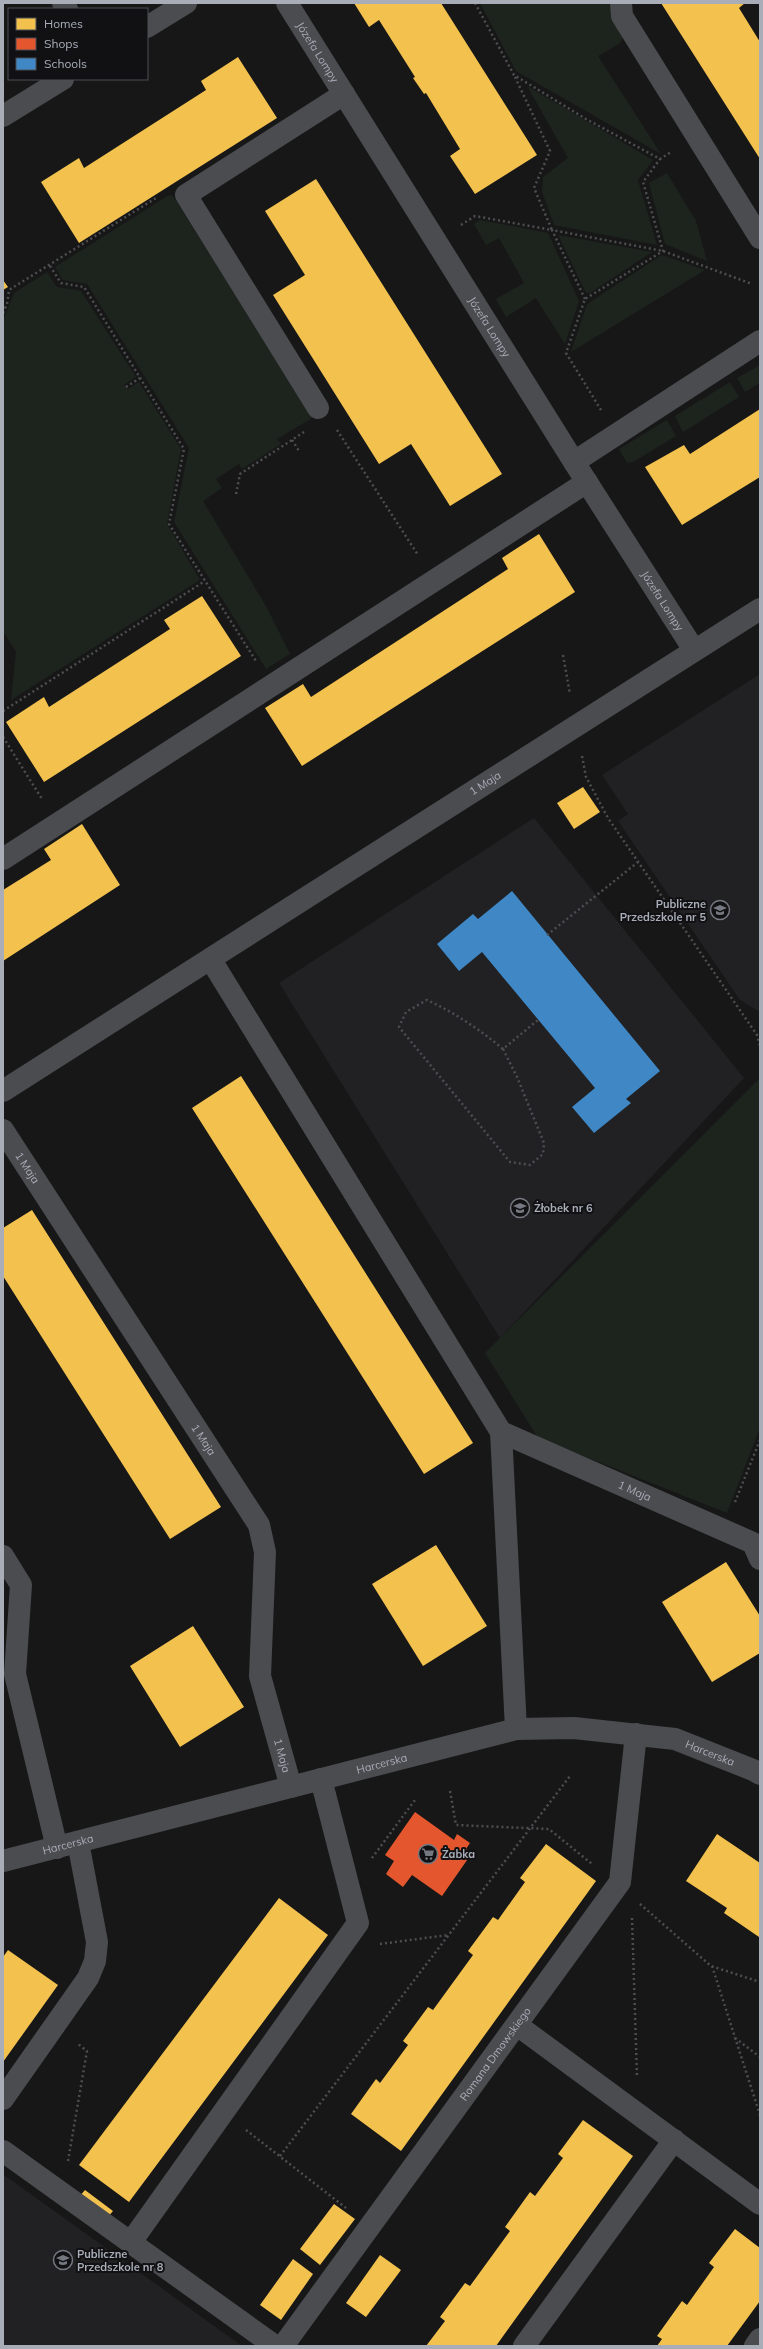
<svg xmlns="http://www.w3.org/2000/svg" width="763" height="2349" font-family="Mulish,sans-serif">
  <rect width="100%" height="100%" fill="#171717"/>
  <!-- built -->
  <path fill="#212123" d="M760 674V1012L740 1000 618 821 628 814 602 775Z
    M534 818 744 1078 500 1338 279 983Z
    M3 2174 242 2346H3Z"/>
  <!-- green -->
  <path fill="#1d241e" d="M480 3H614L623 38 619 44 598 56 661 154 516 71Z
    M527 86 653 160 638 180 657 245 554 225 542 192 543 177 568 158Z
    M667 173 696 221 707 261 665 244 649 183Z
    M169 195 173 196 312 418 277 439 281 444 242 469 239 464 216 479 222 488 203 501 267 608 290 654 266 669 174 522 189 448 87 284 63 280 55 267Z
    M480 220 548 233 579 301 565 344 536 298 506 317 496 299 524 283 499 238 486 245 474 224Z
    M558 235 652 252 590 293H586Z
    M662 255 705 270 571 352 587 304Z
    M47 272 57 287 81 291 136 377 124 385 128 389 139 382 181 449 167 524 200 580 11 700 16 652 5 634 3 635V321L14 293Z
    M760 365V383L745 392 737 378Z
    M730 382 739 397 683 432 675 416Z
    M667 420 676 436 633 462 627 463 619 449Z
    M760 1078V1428L727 1513 538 1438 485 1353Z"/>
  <!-- homes -->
  <path fill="#f2c14e" d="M354 3H441L537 155 475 194 450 156 460 149 426 93 424 94 413 78 415 77 379 20 369 27Z
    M661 3H745L739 8 760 42V159Z
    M238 57 277 118 79 243 41 182 79 158 84 168 206 90 201 81Z
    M316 179 502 474 450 506 411 444 379 464 273 295 305 275 265 211Z
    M3 280 8 287 3 290Z
    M760 409V477L682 525 645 467 684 445 690 454Z
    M539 534 575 592 302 766 265 708 303 684 311 697 508 569 502 558Z
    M202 596 241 656 44 782 6 722 44 697 49 707 170 629 164 620Z
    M583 787 600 812 574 829 557 803Z
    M82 824 120 885 3 961V890L51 860 44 849Z
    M241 1076 473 1443 424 1474 192 1108Z
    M32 1210 221 1507 170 1539 3 1276V1228Z
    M436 1545 487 1626 423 1666 372 1584Z
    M726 1562 760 1616V1653L712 1682 662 1602Z
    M193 1626 244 1707 180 1747 130 1666Z
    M717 1834 760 1863 759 1937 724 1913 727 1908 686 1881Z
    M546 1844 596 1881 401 2151 351 2114 376 2079 380 2083 408 2045 403 2041 428 2007 433 2010 473 1955 468 1951 493 1917 498 1920 525 1882 520 1878Z
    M279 1898 328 1935 129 2202 79 2165Z
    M8 1950 58 1985 3 2062V1957Z
    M583 2120 633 2156 496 2346H426L445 2321 440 2317 465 2283 470 2286 510 2231 505 2227 530 2192 535 2196 563 2158 558 2154Z
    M85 2190 113 2211 107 2218 79 2197Z
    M334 2204 355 2219 320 2265 300 2249Z
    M735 2229 760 2248V2301L727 2346H657L662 2339 657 2336 682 2301 687 2305 714 2267 709 2263Z
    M380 2255 401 2270 366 2317 346 2303Z
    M293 2259 313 2274 281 2320 260 2305Z"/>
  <!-- shops -->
  <path fill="#e4572e" d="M415 1812 454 1840 457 1834 470 1843 466 1849 472 1853 442 1896 412 1875 403 1887 386 1874 394 1861 385 1855Z"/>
  <!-- schools -->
  <path fill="#3f88c5" d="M512 891 660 1071 626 1099 631 1103 594 1133 572 1107 595 1088 482 952 459 971 437 944 473 914 478 919Z"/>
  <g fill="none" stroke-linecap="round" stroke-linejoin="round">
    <!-- path -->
    <path stroke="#4d4e52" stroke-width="2.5" stroke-dasharray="2 3" stroke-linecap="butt" d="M475 3 514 75 586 119 660 159 671 152
      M515 77 550 151 534 188 552 230
      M461 225 475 216 552 230
      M50 266 61 283 84 287 184 449 169 524 256 661
      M585 299 552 230 663 251 752 284
      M3 313 7 304 9 290 156 198
      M126 387 140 378
      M601 410 566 353 585 299 663 251 643 182 660 159
      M337 430 418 555
      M292 440 299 451
      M236 494 240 474 304 432
      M563 655 570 694
      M3 711 205 581
      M3 737 42 799
      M582 756 586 777 608 818 757 1035 760 1046
      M547 935 638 862
      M503 1049 517 1077 544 1143 543 1154 530 1165 510 1162 399 1027 406 1012 427 1000C455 1013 479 1029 503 1049L538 1020
      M735 1502 760 1440
      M450 1791 456 1825 549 1829 592 1864
      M372 1858 415 1800
      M640 1904 711 1966 760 1982
      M632 1918 637 2077
      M380 1944 448 1935
      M712 1966 760 2115
      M735 2038 760 2057
      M246 2130 346 2208
      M280 2156 570 1776
      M68 2161 87 2051 78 2044"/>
    <!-- minor -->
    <g stroke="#4b4c50" stroke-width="22">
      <path d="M63 3 67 9"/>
      <path id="s1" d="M287 3 574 462 694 650"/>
      <path d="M621 3 622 16 760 238"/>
      <path d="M147 27 186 3"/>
      <path d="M3 116 63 79"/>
      <path d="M318 408 186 195 344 94"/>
      <path d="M574 462 760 341"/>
      <path d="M3 859 587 482"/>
      <path id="s2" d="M211 960 501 1432 753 1543 760 1559"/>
      <path id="s3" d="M3 1091C256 931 506 768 760 609"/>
      <path id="s4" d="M3 1130 259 1525 265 1552 260 1676 291 1787"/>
      <path d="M501 1432 516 1729"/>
      <path d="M3 1556 21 1585 15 1674 57 1848"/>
      <path id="s5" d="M3 1861 516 1729 574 1728 675 1739 753 1770 760 1774"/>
      <path d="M517 2025 760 2204"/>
      <path d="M3 2099 88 1978 95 1961 97 1942 78 1842"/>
      <path d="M3 2151 275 2346"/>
      <path d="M131 2242 358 1923 321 1779"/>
      <path id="s6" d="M283 2346 620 1882 636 1734"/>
      <path d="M524 2346 674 2140"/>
      <path d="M755 2346 760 2339"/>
    </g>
  </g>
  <!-- icons -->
  <defs>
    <g id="school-ring" transform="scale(1)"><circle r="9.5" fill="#111113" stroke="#757880" stroke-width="1.5"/><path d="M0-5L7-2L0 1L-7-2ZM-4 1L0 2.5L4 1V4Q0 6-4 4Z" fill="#757880"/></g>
    <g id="supermarket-ring" transform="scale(1)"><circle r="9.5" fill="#111113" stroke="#757880" stroke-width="1.5"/><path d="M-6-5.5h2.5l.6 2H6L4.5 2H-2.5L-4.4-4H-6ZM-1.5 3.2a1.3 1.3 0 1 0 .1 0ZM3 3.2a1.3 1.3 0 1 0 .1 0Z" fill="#757880"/></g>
  </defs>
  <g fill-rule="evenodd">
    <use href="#school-ring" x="720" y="910"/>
    <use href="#school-ring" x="520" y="1208"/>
    <use href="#supermarket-ring" x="428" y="1854"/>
    <use href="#school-ring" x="63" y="2260"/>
  </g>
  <g text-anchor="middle" stroke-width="4" stroke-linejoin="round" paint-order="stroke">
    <!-- street labels -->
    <g font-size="11" fill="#a8adb8" stroke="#111113">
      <text dy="4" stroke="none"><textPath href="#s1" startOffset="58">Józefa Lompy</textPath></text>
      <text dy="4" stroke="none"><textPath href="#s1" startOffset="382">Józefa Lompy</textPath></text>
      <text dy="4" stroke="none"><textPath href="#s1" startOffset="706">Józefa Lompy</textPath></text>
      <text dy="4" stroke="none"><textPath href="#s3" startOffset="572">1 Maja</textPath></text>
      <text dy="4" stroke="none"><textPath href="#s4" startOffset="45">1 Maja</textPath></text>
      <text dy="4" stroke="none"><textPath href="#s4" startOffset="369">1 Maja</textPath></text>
      <text dy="4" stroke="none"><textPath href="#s2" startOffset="700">1 Maja</textPath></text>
      <text dy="4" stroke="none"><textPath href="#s5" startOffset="727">Harcerska</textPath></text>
      <text dy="4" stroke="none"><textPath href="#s4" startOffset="705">1 Maja</textPath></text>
      <text dy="4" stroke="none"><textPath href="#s5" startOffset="391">Harcerska</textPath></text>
      <text dy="4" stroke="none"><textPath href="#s5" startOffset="67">Harcerska</textPath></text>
      <text dy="4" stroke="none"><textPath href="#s6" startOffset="361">Romana Dmowskiego</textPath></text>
    </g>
    <!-- poi labels -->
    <g font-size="11" font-weight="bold" fill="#a8adb8" stroke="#111113" text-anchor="start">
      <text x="706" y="908" text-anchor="end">Publiczne<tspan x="706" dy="13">Przedszkole nr 5</tspan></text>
      <text x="534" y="1212">Żłobek nr 6</text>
      <text x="442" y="1858">Żabka</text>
      <text x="77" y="2258">Publiczne<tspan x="77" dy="13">Przedszkole nr 8</tspan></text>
    </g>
  </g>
  <!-- border -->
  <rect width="763" height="2349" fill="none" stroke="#a8adb8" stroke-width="8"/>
  <!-- legend -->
  <rect x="8" y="8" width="140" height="72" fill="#111113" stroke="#4d4f55"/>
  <rect x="16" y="18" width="20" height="12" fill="#f2c14e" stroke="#4d4f55"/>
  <text x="44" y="28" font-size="12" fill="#a8adb8">Homes</text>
  <rect x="16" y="38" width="20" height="12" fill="#e4572e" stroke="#4d4f55"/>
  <text x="44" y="48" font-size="12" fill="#a8adb8">Shops</text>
  <rect x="16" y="58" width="20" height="12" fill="#3f88c5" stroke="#4d4f55"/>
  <text x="44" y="68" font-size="12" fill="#a8adb8">Schools</text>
</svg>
